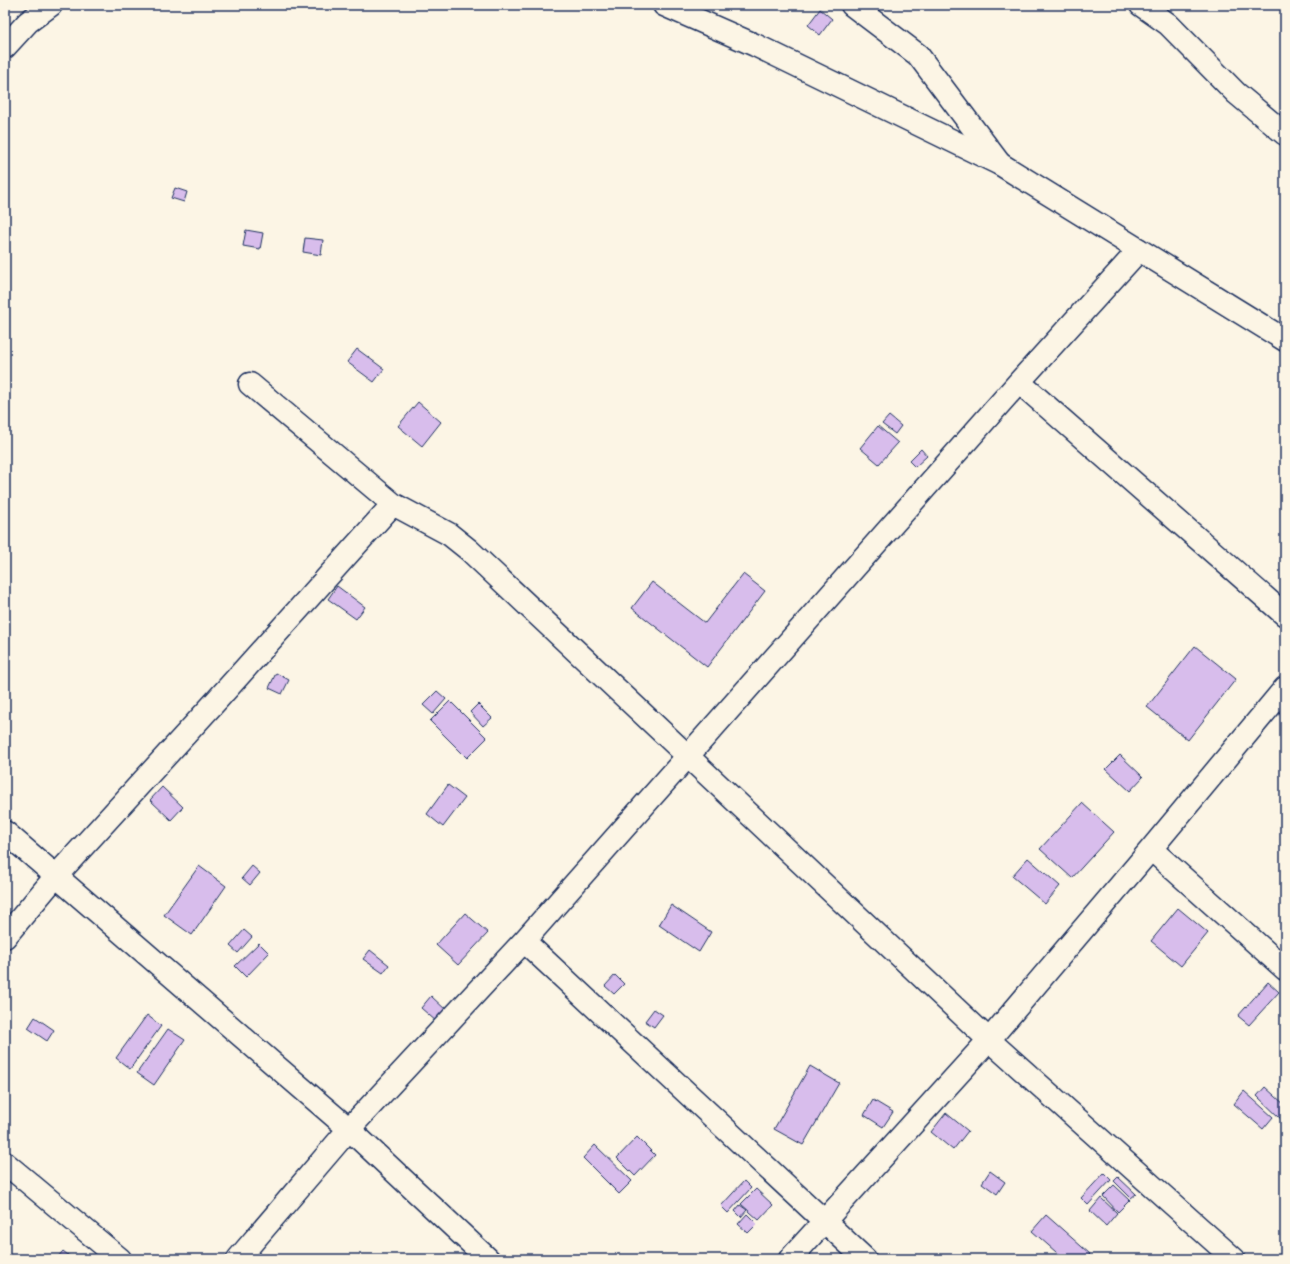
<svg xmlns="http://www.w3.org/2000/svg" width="1290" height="1264" font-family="'Shantell Sans',sans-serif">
  <rect width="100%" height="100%" fill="#fcf5e5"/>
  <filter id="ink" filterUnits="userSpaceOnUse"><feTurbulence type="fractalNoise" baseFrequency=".025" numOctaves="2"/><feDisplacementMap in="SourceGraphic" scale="8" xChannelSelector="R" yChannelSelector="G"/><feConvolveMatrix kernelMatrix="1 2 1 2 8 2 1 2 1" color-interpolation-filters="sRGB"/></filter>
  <g filter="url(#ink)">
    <!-- building -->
    <path fill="#d8bdec" stroke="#1b2f5e" d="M820 9 832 19 820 35 808 25Z
      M175 188 187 192 184 202 171 198Z
      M246 230 263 233 260 249 243 246Z
      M305 238 323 240 321 255 303 252Z
      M357 349 384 369 374 382 347 362Z
      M418 402 441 422 422 446 398 426Z
      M889 416 901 426 895 434 882 424Z
      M878 426 898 443 879 464 860 448Z
      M921 449 927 456 915 467 909 461Z
      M743 574 765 591 707 667 632 608 652 582 705 623Z
      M337 586 365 607 356 619 328 599Z
      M1195 646 1236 679 1188 740 1147 707Z
      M276 673 289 680 282 694 269 688Z
      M437 691 446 699 433 714 423 705Z
      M450 701 487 738 467 758 430 721Z
      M478 704 492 718 483 726 470 712Z
      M1120 755 1143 777 1130 791 1106 769Z
      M448 785 465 798 443 827 427 814Z
      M162 787 183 807 171 820 150 800Z
      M1082 803 1114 832 1072 878 1040 849Z
      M1028 858 1060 886 1045 904 1012 876Z
      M199 866 226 886 192 935 164 915Z
      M252 866 260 873 250 885 242 878Z
      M671 905 711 932 699 952 659 925Z
      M1178 908 1208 933 1181 966 1151 941Z
      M465 913 488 933 458 965 436 945Z
      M244 930 252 937 238 953 230 946Z
      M259 943 269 953 246 977 235 966Z
      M370 950 389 965 383 973 363 959Z
      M615 975 624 984 614 994 605 986Z
      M1268 982 1279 992 1249 1025 1238 1016Z
      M431 996 447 1011 437 1022 421 1008Z
      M654 1009 663 1015 654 1027 645 1021Z
      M147 1015 161 1026 130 1069 116 1058Z
      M35 1017 54 1030 47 1041 28 1028Z
      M168 1029 185 1040 154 1085 137 1073Z
      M810 1066 839 1083 803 1145 774 1129Z
      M1265 1087 1285 1105V1117L1282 1120 1257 1096Z
      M1244 1091 1273 1117 1263 1129 1234 1104Z
      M873 1100 893 1112 883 1127 864 1115Z
      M946 1113 968 1131 953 1150 931 1132Z
      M637 1137 655 1155 635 1176 617 1158Z
      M595 1145 632 1181 619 1194 583 1158Z
      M990 1171 1005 1182 997 1194 982 1183Z
      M1104 1173 1111 1180 1088 1205 1081 1198Z
      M1118 1177 1136 1194 1131 1198 1114 1181Z
      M744 1181 751 1188 728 1213 721 1206Z
      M1114 1185 1130 1200 1118 1212 1103 1196Z
      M756 1189 773 1205 759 1220 741 1204Z
      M1101 1198 1117 1213 1106 1226 1090 1211Z
      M740 1205 747 1210 741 1217 735 1211Z
      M747 1214 757 1224 748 1233 738 1224Z
      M1046 1215 1090 1254 1085 1259H1064L1032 1231Z
      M63 1251 73 1259H56Z"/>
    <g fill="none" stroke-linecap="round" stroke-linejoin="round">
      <!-- street casing -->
      <g stroke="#1b2f5e" stroke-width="25">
        <path id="street" d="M852 5 918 55 1000 164
          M1141 5 1168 24 1236 93 1285 134
          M5 47 28 22 51 5
          M1019 382 1285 615
          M250 384 393 504 449 534 469 550 989 1040 1234 1259
          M5 832 349 1129 488 1259
          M1151 849 1285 969
          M5 937 56 876 217 700 393 504
          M524 941 865 1259
          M5 1163 120 1259
          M238 1259 349 1129 524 941 1019 382 1139 250
          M790 1259 989 1040 1151 849 1285 688"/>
      </g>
      <!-- secondary casing -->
      <g stroke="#1b2f5e" stroke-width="25">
        <path id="secondary" d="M664 5 755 45 1000 164 1285 340"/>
      </g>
      <!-- street -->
      <use href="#street" stroke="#fcf5e5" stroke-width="22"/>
      <!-- secondary -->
      <use href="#secondary" stroke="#fcf5e5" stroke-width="22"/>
    </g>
  </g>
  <!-- margin -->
  <rect width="1290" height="1264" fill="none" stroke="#fcf5e5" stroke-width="20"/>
  <rect x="10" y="10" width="1270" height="1244" fill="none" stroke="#1b2f5e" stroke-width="1.5" filter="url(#ink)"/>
</svg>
